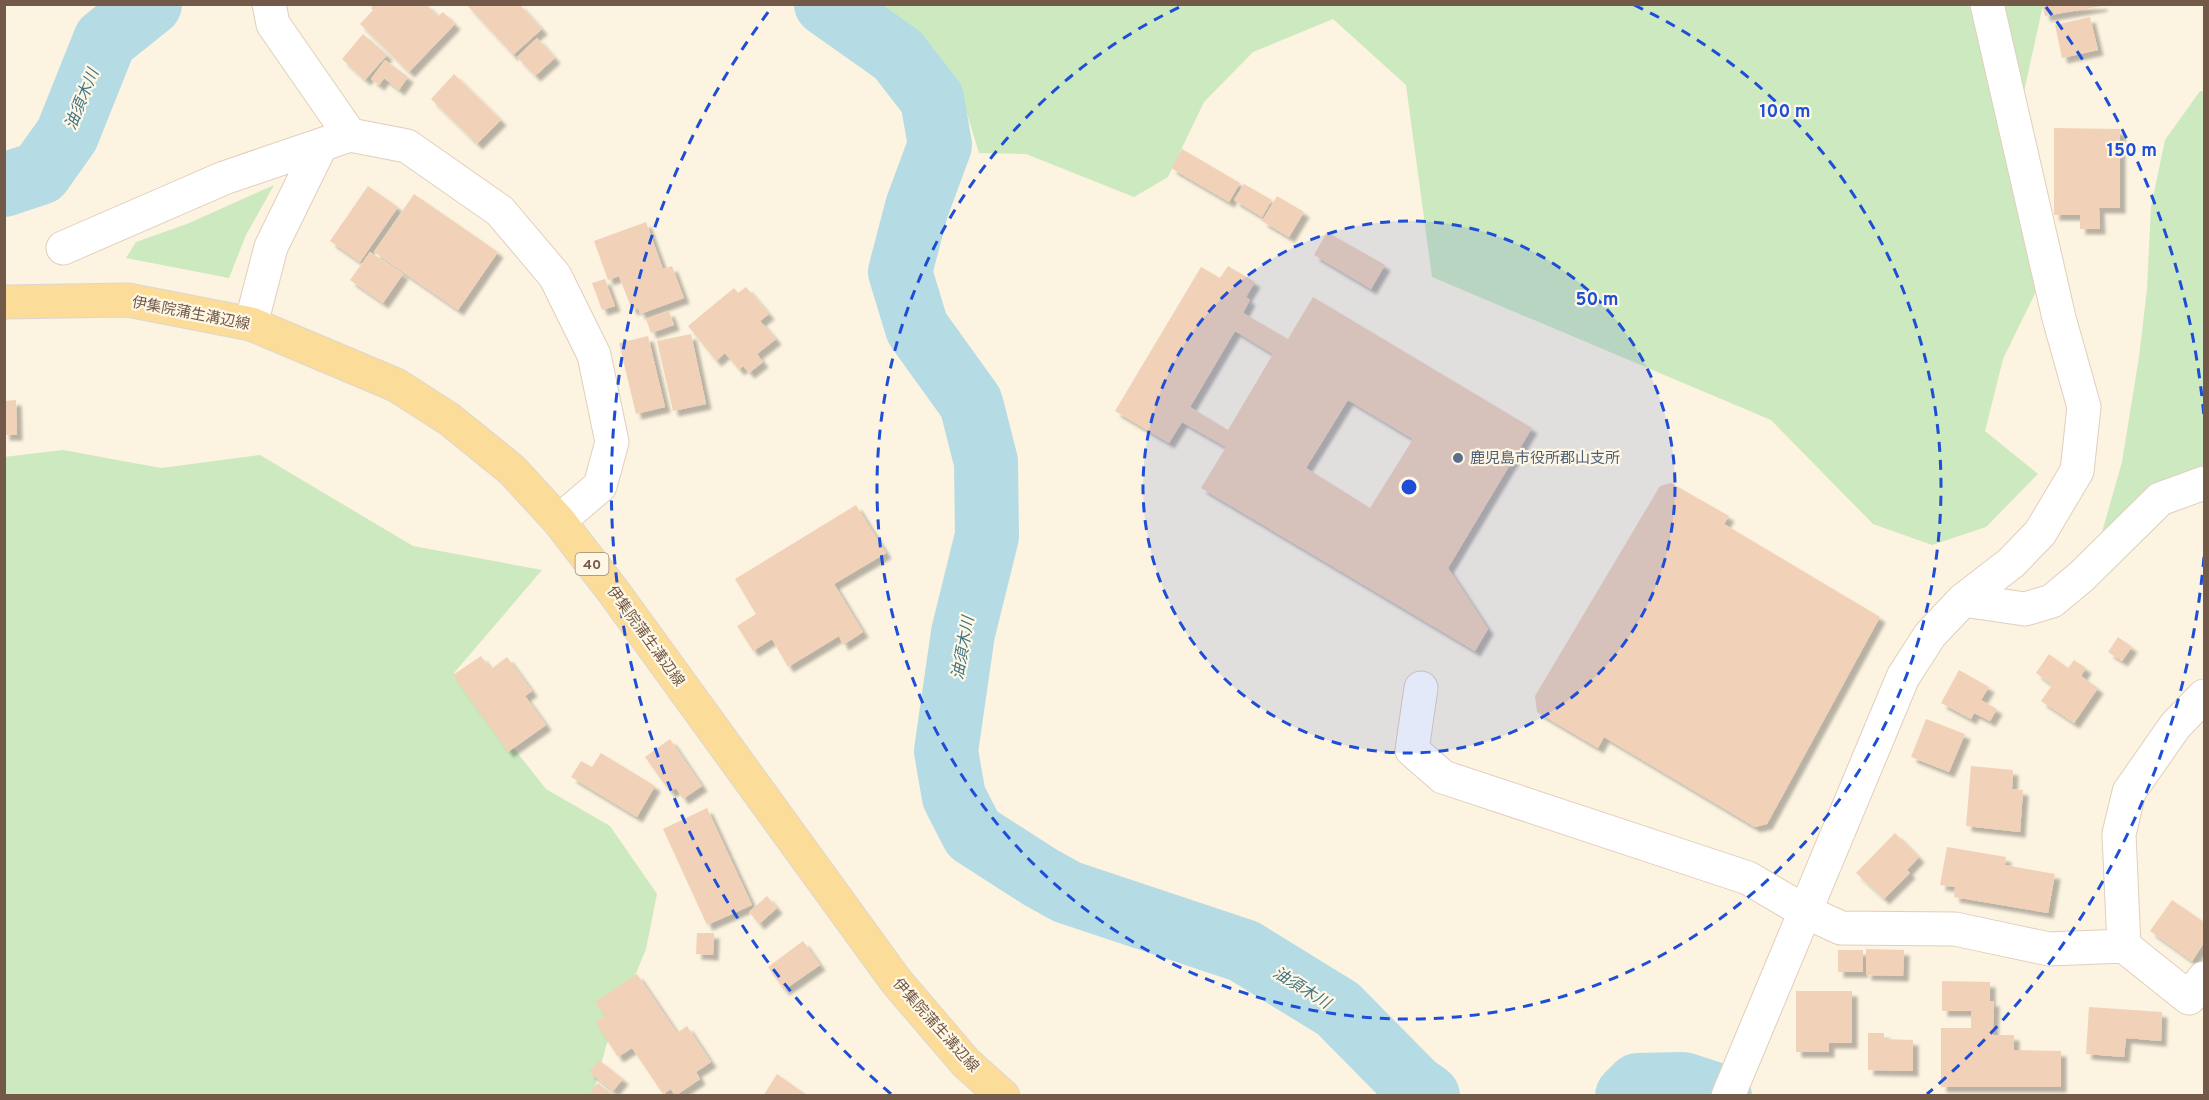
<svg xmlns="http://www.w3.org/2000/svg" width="2209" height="1100" font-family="Overpass,'Noto Sans JP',sans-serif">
  <defs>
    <filter id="shadow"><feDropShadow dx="5.5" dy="5.5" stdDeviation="1.5" flood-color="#0004"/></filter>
  </defs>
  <rect width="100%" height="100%" fill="#fcf3e0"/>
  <!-- green -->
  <path fill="#cde9bf" d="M879 5H2043L2013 142 2043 277 2003 359 1985 431 2038 474 1986 527 1932 545 1873 524 1771 420 1432 277 1406 85 1333 19 1253 52 1204 102 1168 177 1134 197 1026 154 979 153 961 94 893 14Z
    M2200 91H2204V475L2098 546 2122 462 2139 357 2147 289 2151 207 2165 140Z
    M274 185 246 235 229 278 126 258 136 242 187 224Z
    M63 450 161 468 260 455 413 546 542 570 454 673 546 789 610 826 657 894 646 949 606 1046 593 1095H5L4 457Z"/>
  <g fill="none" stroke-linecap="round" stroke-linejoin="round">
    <!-- river -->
    <path stroke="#b5dbe5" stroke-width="64" d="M826 4 898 55 932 99 940 145 917 207 900 272 917 328 971 403 986 462 987 536 963 633 946 751 954 797 973 834 1040 877 1067 892 1244 951 1338 1009 1414 1086 1428 1096
      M4 185 40 173 67 135 105 40 150 4
      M1627 1096 1638 1085 1683 1084 1720 1096"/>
  </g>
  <!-- building -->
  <path fill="#f1d2b8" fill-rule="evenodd" filter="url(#shadow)" d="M374 4H426L438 16 443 12 455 24 409 72 360 24 373 10 371 8Z
    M466 4H519L542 29 513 55Z
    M2042 4H2102V6L2045 16Z
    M2090 17 2098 50 2062 58 2055 25Z
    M363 34 387 55 365 80 342 59Z
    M537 38 555 58 535 76 517 57Z
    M385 60 408 77 399 90 384 78 379 85 371 79Z
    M454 74 501 120 477 144 431 99Z
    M2054 128 2120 129V208H2099L2100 229H2080V215H2054Z
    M1182 149 1240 183 1229 202 1171 168Z
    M1244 184 1272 200 1262 217 1234 200Z
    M368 186 398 207 360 262 330 241Z
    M414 194 498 252 458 310 374 252Z
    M1277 196 1304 212 1289 237 1262 221Z
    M646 222 663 269 672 266 684 298 640 314 638 308 632 310 619 276 608 280 594 241Z
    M1327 232 1385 265 1371 289 1314 255Z
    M370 252 403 274 383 303 350 280Z
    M1228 266 1255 282 1246 297 1250 300 1243 313 1288 339 1313 297 1532 428 1448 568 1488 629 1475 651 1201 488 1226 447 1182 422 1169 443 1115 411 1201 267 1220 278ZM1235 331 1273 354 1228 430 1190 407ZM1348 400 1413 439 1370 508 1306 468Z
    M605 279 615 306 602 310 592 283Z
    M746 287 769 314 760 321 776 339 757 354 763 362 749 373 743 366 739 370 725 353 716 361 688 326 734 288 738 293Z
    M669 311 674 325 651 333 646 319Z
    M691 334 706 404 673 411 657 341Z
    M648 336 665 407 636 414 619 343Z
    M16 400 17 435H4V401Z
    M1671 483 1729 516 1724 524 1880 617 1767 824 1755 827 1604 737 1598 748 1537 712 1535 696 1660 486Z
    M856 505 886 553 834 584 863 632 843 645 839 636 788 667 772 639 753 651 737 626 756 614 735 579Z
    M2118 637 2132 647 2122 661 2108 652Z
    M2049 654 2068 668 2074 660 2086 668 2081 676 2098 688 2074 723 2041 701 2052 685 2036 673Z
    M481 656 491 669 507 657 532 691 525 696 546 725 508 752 453 675Z
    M1959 670 1989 687 1981 700 1997 709 1990 721 1974 713 1971 719 1941 703Z
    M1926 719 1965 734 1949 772 1911 757Z
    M670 739 702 786 683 799 676 788 670 792 645 757Z
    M601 753 655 786 637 817 571 777 581 761 592 767Z
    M1971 766 2013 770 2012 789 2023 790 2020 832 1966 826Z
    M707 808 752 905 707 925 663 829Z
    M1895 833 1919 857 1907 870 1910 873 1884 899 1856 873Z
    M1947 847 2006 857 2005 865 2055 874 2048 913 1954 897 1955 887 1940 885Z
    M767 896 777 908 759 924 749 912Z
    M2172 900 2204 922V943L2192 961 2150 931Z
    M697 933H714L713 955 696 954Z
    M803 941 820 965 784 990 768 967Z
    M1866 949 1904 950 1903 976 1866 975Z
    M1838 950H1863V972H1838Z
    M637 974 677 1033 687 1026 711 1062 696 1072 700 1079 675 1096 671 1089 663 1094 632 1048 618 1057 595 1022 605 1016 595 1002Z
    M1942 981 1990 982V1001H1994L1993 1035H2014V1050L2061 1051V1087H1941V1028H1971V1011H1942Z
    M1796 991H1852V1043H1829V1052H1796Z
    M2089 1007 2162 1012 2161 1041 2126 1038 2124 1057 2086 1054Z
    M1868 1033H1884V1039L1913 1040V1071L1868 1070Z
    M599 1060 623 1079 613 1091 589 1072Z
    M777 1074 808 1096H763Z
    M598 1083 610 1093 608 1096H588Z"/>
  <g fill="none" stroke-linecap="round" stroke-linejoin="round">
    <!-- minor casing -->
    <g stroke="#e0cfbc" stroke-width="35">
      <path id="minor" d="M269 4 273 24 350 135
        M63 248 224 178 350 135 407 146 500 211 555 276 594 355 612 442 600 486 559 521
        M251 324 271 247 321 145
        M1963 600 2025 609 2052 601 2082 576 2160 499 2204 483
        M1421 688 1412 750 1443 777 1748 878 1804 911 1841 928 1955 929 2049 949 2124 946 2119 834 2129 792 2175 726 2204 696
        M2124 946 2189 998 2204 978
        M1728 1096 1903 677 1930 635 1963 600 2011 563 2040 533 2077 471 2084 407 2059 318 1987 4"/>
    </g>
    <!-- major casing -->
    <g stroke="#ddd7d3" stroke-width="35">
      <path id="major" d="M4 302 128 300 251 324 396 385 449 419 512 470 559 521 613 591 896 981 966 1063 1003 1096"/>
    </g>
    <!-- minor -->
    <use href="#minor" stroke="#fff" stroke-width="33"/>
    <!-- major -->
    <use href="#major" stroke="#fbdc98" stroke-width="33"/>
  </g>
  <!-- distance rings -->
  <circle cx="1409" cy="487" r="266" fill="#1d4ed8" fill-opacity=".12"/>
  <g fill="none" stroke="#1d4ed8" stroke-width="3" stroke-dasharray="10 8">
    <circle cx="1409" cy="487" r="266"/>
    <path d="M1634 5A532 532 0 1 1 1184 5"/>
    <path d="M2204 557A798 798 0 0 1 1927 1094M891 1094A798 798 0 0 1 772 7M2046 7A798 798 0 0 1 2204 417"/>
  </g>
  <!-- markers -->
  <circle fill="#5c6f8a" stroke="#fff7e6" stroke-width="2" cx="1458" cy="458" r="6"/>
  <g text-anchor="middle" stroke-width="4.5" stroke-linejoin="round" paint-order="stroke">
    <!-- shield labels -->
    <rect fill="#fff7e6" stroke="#9c8877" stroke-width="1.5" x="575.5" y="553" width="33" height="22" rx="4.5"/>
    <g font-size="14" font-weight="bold" fill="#725948">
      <text x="592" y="569">40</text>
    </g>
    <!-- street labels -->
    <g font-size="15" fill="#725948" stroke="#fff7e6">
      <text transform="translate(191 313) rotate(11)" y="5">伊集院蒲生溝辺線</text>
      <text transform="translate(646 636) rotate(54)" y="5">伊集院蒲生溝辺線</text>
      <text transform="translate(936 1025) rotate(48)" y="5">伊集院蒲生溝辺線</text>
    </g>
    <!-- service labels -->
    <g font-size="15" fill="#4e5e75" stroke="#fff7e6" text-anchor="start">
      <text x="1470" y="463">鹿児島市役所郡山支所</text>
    </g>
    <!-- water labels -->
    <g font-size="16" font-style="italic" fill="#417686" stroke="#fff7e6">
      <text transform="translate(81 99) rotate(-68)" y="6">油須木川</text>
      <text transform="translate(962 648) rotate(-80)" y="6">油須木川</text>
      <text transform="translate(1302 987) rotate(32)" y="6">油須木川</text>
    </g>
  </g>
  <circle cx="1409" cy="487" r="9" fill="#1d4ed8" stroke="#fff7e6" stroke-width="3"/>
  <g font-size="18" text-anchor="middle" font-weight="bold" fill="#1d4ed8" stroke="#fff7e6" stroke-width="4.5" stroke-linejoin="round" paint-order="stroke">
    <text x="1785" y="117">100 m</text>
    <text x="2132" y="156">150 m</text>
    <text x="1597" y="305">50 m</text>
  </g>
  <!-- border -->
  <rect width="2209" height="1100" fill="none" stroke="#725948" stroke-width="12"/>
</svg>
